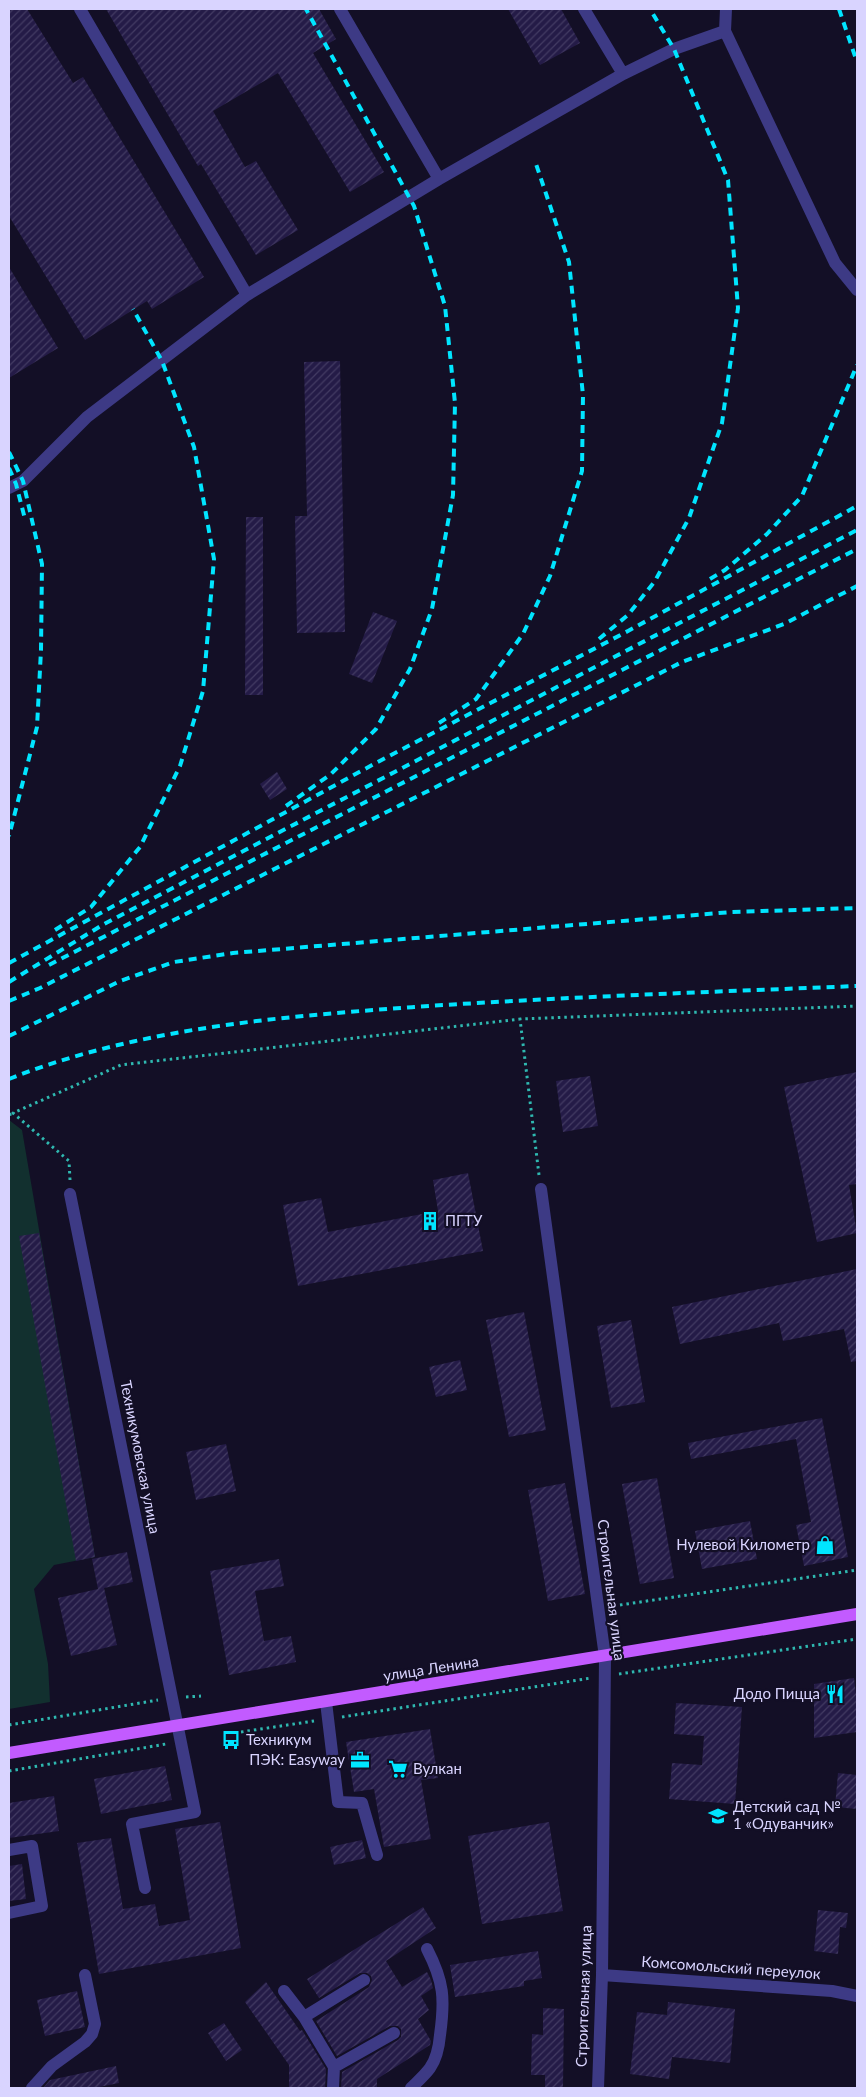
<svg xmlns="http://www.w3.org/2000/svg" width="866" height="2097" font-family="Lato,sans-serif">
  <defs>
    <pattern id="building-hatch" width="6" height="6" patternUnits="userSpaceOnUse" patternTransform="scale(1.25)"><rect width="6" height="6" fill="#241b47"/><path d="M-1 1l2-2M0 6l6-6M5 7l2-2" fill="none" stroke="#433b63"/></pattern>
  </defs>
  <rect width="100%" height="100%" fill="#130f26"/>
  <!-- garden -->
  <path fill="#12302f" d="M9 1120 22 1130 95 1557 54 1565 34 1589 48 1664 50 1702 9 1709Z"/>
  <!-- building -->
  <path fill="url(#building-hatch)" d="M9 9H27L73 83 83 77 204 277 152 309 147 301 85 340 9 216Z
    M106 9H319L336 39 313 53 384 172 350 192 278 73 213 111 245 167 256 161 298 230 256 255 201 164 198 166Z
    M508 9H561L580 43 540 65Z
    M9 267 58 348 9 378Z
    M340 361 345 632 297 633 295 516H307L304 362Z
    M246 517H263V695H245Z
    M373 612 397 621 372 683 349 674Z
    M277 772 287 789 270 800 260 784Z
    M857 1072V1184L849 1185 857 1233 817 1242 784 1087Z
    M590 1076 598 1126 563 1132 556 1081Z
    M468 1173 483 1251 298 1286 283 1205 321 1198 328 1232 438 1211 433 1180Z
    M39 1233 95 1557 76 1561 19 1236Z
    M857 1269V1361L851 1362 844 1329 783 1341 779 1323 680 1344 672 1307Z
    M524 1312 546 1430 509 1437 486 1320Z
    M631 1320 645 1402 611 1408 597 1326Z
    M460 1360 467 1390 436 1397 429 1367Z
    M822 1418 848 1557 804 1566 796 1525 811 1522 796 1439 691 1459 688 1443Z
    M226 1444 236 1491 196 1500 186 1452Z
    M657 1478 674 1578 640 1584 622 1484Z
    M565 1483 585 1594 548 1601 528 1490Z
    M750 1521 757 1559 702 1569 695 1531Z
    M127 1552 133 1582 104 1588 117 1645 71 1656 58 1598 98 1589 92 1559Z
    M279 1559 284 1586 255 1591 264 1641 291 1636 296 1662 229 1675 210 1571Z
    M854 1678 857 1702V1732L814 1738V1684Z
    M676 1703 742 1707 735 1804 669 1799 672 1763 702 1765 704 1736 674 1734Z
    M430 1729 438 1778 421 1780 431 1839 384 1847 374 1789 354 1792 346 1742Z
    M165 1766 172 1800 101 1814 94 1779Z
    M838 1773 857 1775V1809L835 1807Z
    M54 1796 59 1831 9 1838V1803Z
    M220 1822 241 1948 99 1974 77 1843 111 1838 123 1909 155 1904 159 1926 190 1920 175 1829Z
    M549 1822 563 1911 482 1924 468 1836Z
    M362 1840 366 1858 334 1865 330 1847Z
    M22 1864 26 1899 9 1901V1866Z
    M423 1907 436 1928 386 1961 402 1987 427 1972 431 1980 433 1988 421 1996 429 2010 418 2019 431 2041 430 2045 377 2079V2088H341L342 2072 398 2040 401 2037V2029L398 2026H390L337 2056 316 2021 369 1987 372 1980 371 1976 367 1973H360L319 1998 307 1979Z
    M818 1910 848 1913 846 1928 840 1927 838 1954 814 1951Z
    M538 1951 542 1978 524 1981V1986L455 1997 450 1965Z
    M266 1982 300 2031 302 2030 326 2069 325 2088H289V2065L245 2002Z
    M77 1991 85 2027 45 2036 37 2000Z
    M668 2002 735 2009 730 2063 672 2057 669 2079 630 2074 637 2012 667 2015Z
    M543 2008 564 2009 563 2088H545V2075H531L532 2034 543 2035Z
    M224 2023 242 2050 226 2061 208 2033Z
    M116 2066 119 2083 94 2088H43L50 2080Z"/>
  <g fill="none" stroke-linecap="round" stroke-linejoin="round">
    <!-- path -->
    <path stroke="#2fb8b0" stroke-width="3" stroke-dasharray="2.5 4" stroke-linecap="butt" d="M9 1115 13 1113
      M539 1175 520 1019 857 1006
      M70 1180 69 1161 13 1113 121 1065 520 1019
      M620 1605 857 1570
      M619 1674 857 1639
      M186 1697 201 1696
      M342 1717 591 1678
      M9 1725 158 1700
      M241 1732 314 1721
      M9 1771 166 1744"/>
    <!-- minor -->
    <path stroke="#3d3a85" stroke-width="12" d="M80 9 247 295
      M340 9 439 179
      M584 9 623 74
      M725 31 726 9
      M9 488 23 481 87 417 247 295 439 179 623 74 674 49 725 31 835 263 857 290
      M541 1189 605 1657 602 1975 598 2088
      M70 1194 195 1812 132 1824 145 1888
      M326 1702 338 1802 362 1803 377 1855
      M9 1850 32 1846 42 1906 9 1913
      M602 1975 832 1991 857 1996
      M284 1991 304 2017 334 2067
      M304 2017 364 1980
      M32 2088 52 2066 85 2042 92 2034 95 2024 85 1975
      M333 2088 334 2067 394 2033
      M411 2088C417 2082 425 2075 430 2068 437 2058 439 2047 440 2035 445 1999 444 1982 427 1949"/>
    <!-- major -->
    <path stroke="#c25bff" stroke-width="12" d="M9 1753 857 1614"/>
    <!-- rail -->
    <path stroke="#00e5ff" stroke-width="4" stroke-dasharray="8 6" stroke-linecap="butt" d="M839 9 857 62
      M9 452 23 481 42 564 41 650 37 727 9 836
      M9 468 16 484 25 519
      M710 579 725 570 767 534 802 496 857 365
      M599 639 628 615 655 581 689 518 722 423 738 308 728 180 674 49 650 9
      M439 723 476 699 523 634 550 576 582 471 583 395 569 262 536 164
      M286 806 331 774 376 729 410 669 432 609 453 495 455 403 445 306 414 206 306 9
      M55 930 91 907 140 847 180 766 203 691 214 559 194 447 162 361 133 309
      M9 963 374 764 628 631 857 506
      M49 965 857 549
      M9 982 104 924 857 530
      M9 1001 40 988 682 662 784 624 857 586
      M9 1036 120 981 174 962 233 953 732 912 857 908
      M9 1079C138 1028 276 1017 414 1007 562 997 710 992 857 986"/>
  </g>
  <!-- icons -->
  <defs>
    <g id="building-bare" transform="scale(1.5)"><path d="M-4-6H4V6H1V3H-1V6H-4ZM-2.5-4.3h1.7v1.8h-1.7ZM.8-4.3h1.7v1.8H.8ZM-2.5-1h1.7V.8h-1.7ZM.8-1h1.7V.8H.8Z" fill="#00e5ff" stroke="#130f26" stroke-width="2.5" paint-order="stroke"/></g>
    <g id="shop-bare" transform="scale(1.5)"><path d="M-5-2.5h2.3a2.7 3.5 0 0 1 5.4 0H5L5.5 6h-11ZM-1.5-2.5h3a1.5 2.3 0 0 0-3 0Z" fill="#00e5ff" stroke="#130f26" stroke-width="2.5" paint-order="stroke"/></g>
    <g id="restaurant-bare" transform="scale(1.5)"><path d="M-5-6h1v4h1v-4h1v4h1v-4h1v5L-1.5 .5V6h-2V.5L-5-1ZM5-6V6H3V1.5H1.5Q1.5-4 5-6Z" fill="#00e5ff" stroke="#130f26" stroke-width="2.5" paint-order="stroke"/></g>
    <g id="bus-bare" transform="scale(1.5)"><path d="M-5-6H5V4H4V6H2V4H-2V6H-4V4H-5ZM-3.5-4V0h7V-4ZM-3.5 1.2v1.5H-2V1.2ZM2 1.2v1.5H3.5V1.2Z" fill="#00e5ff" stroke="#130f26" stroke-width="2.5" paint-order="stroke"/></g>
    <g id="office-bare" transform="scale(1.5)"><path d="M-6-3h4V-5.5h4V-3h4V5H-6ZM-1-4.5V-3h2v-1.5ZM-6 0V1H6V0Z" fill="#00e5ff" stroke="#130f26" stroke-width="2.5" paint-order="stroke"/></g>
    <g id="supermarket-bare" transform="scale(1.5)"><path d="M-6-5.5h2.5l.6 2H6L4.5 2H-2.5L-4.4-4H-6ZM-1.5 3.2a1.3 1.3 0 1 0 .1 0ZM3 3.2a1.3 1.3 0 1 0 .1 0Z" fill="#00e5ff" stroke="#130f26" stroke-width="2.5" paint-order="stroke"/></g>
    <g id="school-bare" transform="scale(1.5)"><path d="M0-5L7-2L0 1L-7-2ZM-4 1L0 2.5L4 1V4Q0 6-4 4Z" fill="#00e5ff" stroke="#130f26" stroke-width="2.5" paint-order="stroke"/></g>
  </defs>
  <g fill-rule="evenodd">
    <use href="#building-bare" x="430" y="1221"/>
    <use href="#shop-bare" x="825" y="1545"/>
    <use href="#restaurant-bare" x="835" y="1694"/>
    <use href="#bus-bare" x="231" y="1740"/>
    <use href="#office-bare" x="360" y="1760"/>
    <use href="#supermarket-bare" x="398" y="1769"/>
    <use href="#school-bare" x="718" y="1816"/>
  </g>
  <g text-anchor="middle" stroke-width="4.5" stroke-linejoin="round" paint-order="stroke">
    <!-- poi labels -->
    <g font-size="15" fill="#d9d4ff" stroke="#130f26" text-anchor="start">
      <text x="445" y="1226">ПГТУ</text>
      <text x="810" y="1550" text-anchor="end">Нулевой Километр</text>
      <text x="820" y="1699" text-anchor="end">Додо Пицца</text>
      <text x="246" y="1745">Техникум</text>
      <text x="345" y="1765" text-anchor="end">ПЭК: Easyway</text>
      <text x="413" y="1774">Вулкан</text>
      <text x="733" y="1812">Детский сад №<tspan x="733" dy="17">1 «Одуванчик»</tspan></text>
    </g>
    <!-- street labels -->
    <g font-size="15" fill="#d9d4ff" stroke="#130f26">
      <text transform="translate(140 1457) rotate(79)" y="5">Техникумовская улица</text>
      <text transform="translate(611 1590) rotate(83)" y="5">Строительная улица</text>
      <text transform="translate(431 1669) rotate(-9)" y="5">улица Ленина</text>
      <text transform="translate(731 1968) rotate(4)" y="5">Комсомольский переулок</text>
      <text transform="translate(584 1996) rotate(-88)" y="5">Строительная улица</text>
    </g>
  </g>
  <!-- border -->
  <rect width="866" height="2097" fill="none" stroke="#d9d4ff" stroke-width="20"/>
</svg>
